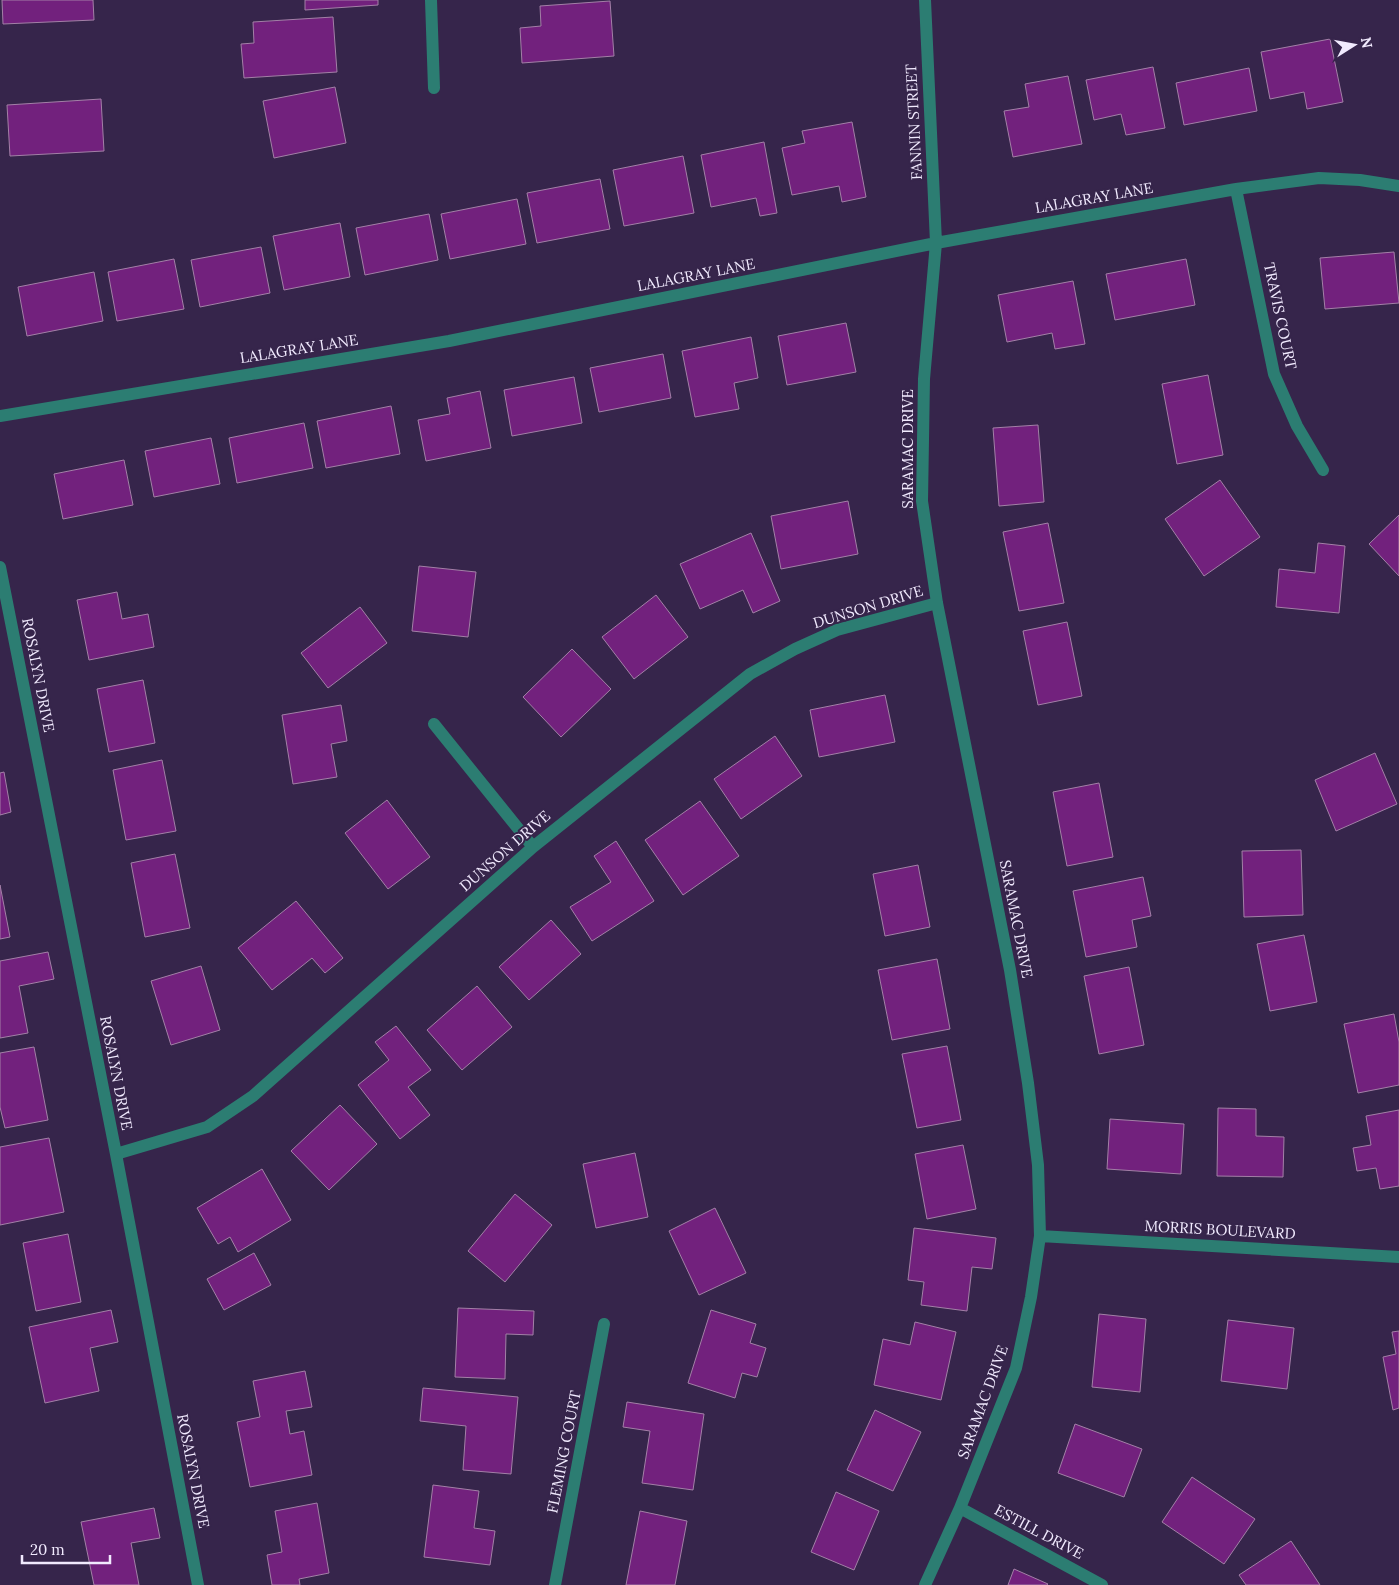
<svg xmlns="http://www.w3.org/2000/svg" width="1399" height="1585" font-family="Lora,serif">
  <rect width="100%" height="100%" fill="#36254b"/>
  <!-- building -->
  <path fill="#72217d" stroke="#a380a7" d="M2 0H93L94 20 3 24Z
    M305 0H378V5L305 10Z
    M610 1 614 56 522 63 520 28 541 26 540 6Z
    M333 17 337 72 244 78 241 44 254 43 253 22Z
    M1330 39 1343 102 1307 109 1304 92 1270 99 1261 52Z
    M1153 67 1165 128 1126 135 1121 114 1094 120 1086 80Z
    M1249 68 1257 111 1184 125 1176 83Z
    M1068 76 1082 144 1013 157 1004 111 1029 107 1025 84Z
    M335 87 346 143 274 158 263 101Z
    M101 99 104 151 10 156 7 105Z
    M852 122 866 197 842 202 839 186 792 195 782 148 805 143 802 131Z
    M764 142 777 213 760 216 756 198 711 207 701 155Z
    M683 156 694 213 624 226 613 170Z
    M600 179 610 229 537 243 527 193Z
    M517 199 526 244 450 259 441 214Z
    M429 214 438 260 365 275 356 228Z
    M340 223 350 277 284 290 273 236Z
    M261 247 270 293 200 307 191 260Z
    M1394 252 1399 303 1325 309 1320 258Z
    M174 259 184 309 117 321 108 272Z
    M1186 259 1195 305 1115 320 1106 274Z
    M94 272 103 321 27 336 18 287Z
    M1073 281 1085 344 1055 349 1052 333 1007 342 998 295Z
    M846 323 856 372 787 385 778 336Z
    M751 337 758 378 734 383 739 409 695 417 682 351Z
    M663 354 671 398 599 412 590 368Z
    M1208 375 1223 455 1177 464 1162 384Z
    M574 377 582 423 512 436 504 390Z
    M480 391 491 448 426 461 418 420 450 414 447 398Z
    M391 406 400 454 326 468 317 421Z
    M304 423 313 468 237 483 229 438Z
    M1038 425 1044 502 999 506 993 428Z
    M211 438 220 484 154 497 145 451Z
    M124 460 133 505 63 519 54 474Z
    M1220 480 1260 537 1204 576 1165 519Z
    M848 501 858 554 781 569 771 516Z
    M1399 515V576L1369 544Z
    M1048 523 1064 603 1019 611 1003 532Z
    M751 533 780 601 753 613 743 590 700 609 680 564Z
    M1318 543 1345 546 1339 613 1276 607 1279 569 1315 573Z
    M419 566 476 572 468 637 412 631Z
    M117 592 122 619 148 614 154 647 89 660 77 600Z
    M656 595 688 637 634 679 602 637Z
    M360 607 387 643 328 688 301 653Z
    M1067 622 1082 696 1038 705 1023 631Z
    M572 649 611 689 561 737 523 697Z
    M143 680 155 743 109 752 97 689Z
    M885 695 895 742 819 757 810 710Z
    M341 705 347 741 331 744 337 777 293 784 282 715Z
    M775 736 802 776 741 819 714 779Z
    M1375 753 1397 804 1336 831 1315 780Z
    M162 760 176 831 126 840 113 770Z
    M4 772 11 812 0 815V773Z
    M1099 783 1113 857 1067 866 1053 792Z
    M387 800 430 857 388 889 345 833Z
    M700 801 739 856 683 895 645 840Z
    M616 841 654 901 592 941 570 907 611 882 594 856Z
    M1301 850 1303 915 1244 917 1242 851Z
    M175 854 190 928 145 937 131 863Z
    M918 865 930 927 885 936 873 874Z
    M1143 877 1151 916 1132 920 1137 947 1086 957 1073 891Z
    M0 885 10 937 0 939Z
    M296 901 343 958 325 973 312 958 272 990 238 948Z
    M551 920 581 954 529 1000 499 967Z
    M1304 935 1317 1002 1270 1011 1257 944Z
    M48 952 54 979 19 986 28 1033 0 1038V961Z
    M937 959 950 1029 892 1040 878 970Z
    M201 966 220 1030 171 1045 151 981Z
    M1129 967 1144 1045 1099 1054 1084 976Z
    M477 986 512 1027 462 1070 427 1030Z
    M1394 1014 1399 1042V1085L1358 1093 1344 1024Z
    M396 1026 431 1070 408 1087 430 1115 400 1139 358 1085 389 1060 375 1042Z
    M947 1046 961 1120 917 1128 902 1054Z
    M34 1047 48 1120 5 1128 0 1107V1053Z
    M340 1105 377 1144 329 1190 291 1151Z
    M1218 1108 1256 1109V1136L1284 1137 1283 1177 1217 1176Z
    M1399 1110V1186L1380 1189 1376 1168 1357 1171 1353 1148 1371 1145 1366 1116Z
    M1110 1119 1184 1124 1181 1174 1107 1169Z
    M49 1138 64 1212 0 1225V1147Z
    M963 1145 976 1209 927 1219 915 1154Z
    M635 1153 648 1217 596 1228 583 1164Z
    M262 1169 291 1220 238 1252 230 1237 218 1244 197 1208Z
    M515 1194 552 1225 505 1282 468 1251Z
    M715 1208 746 1273 699 1295 669 1231Z
    M914 1228 996 1238 992 1269 972 1267 967 1311 921 1305 924 1282 908 1280Z
    M68 1234 81 1302 36 1311 23 1243Z
    M254 1253 271 1285 224 1310 207 1279Z
    M458 1308 534 1311 533 1335 506 1334 505 1379 455 1377Z
    M111 1310 118 1342 90 1348 99 1391 45 1403 29 1327Z
    M711 1310 756 1324 750 1343 766 1348 757 1377 742 1373 735 1398 688 1383Z
    M1099 1314 1146 1319 1140 1392 1092 1387Z
    M1228 1320 1294 1328 1287 1389 1221 1381Z
    M915 1322 956 1332 941 1400 874 1385 883 1339 910 1345Z
    M1399 1331V1408L1393 1410 1383 1357 1396 1354 1392 1332Z
    M305 1371 312 1407 286 1411 290 1434 304 1431 312 1475 250 1487 237 1422 260 1417 253 1381Z
    M423 1388 518 1397 511 1474 463 1470 466 1426 420 1421Z
    M627 1402 704 1414 693 1490 642 1483 650 1431 623 1427Z
    M875 1410 921 1432 893 1491 847 1470Z
    M1075 1424 1142 1449 1124 1497 1058 1473Z
    M1192 1477 1255 1519 1224 1564 1162 1522Z
    M433 1485 479 1491 474 1528 495 1531 490 1565 424 1557Z
    M836 1492 879 1511 854 1570 811 1552Z
    M317 1503 329 1573 299 1579 300 1585H272L267 1555 282 1552 275 1511Z
    M154 1508 160 1538 131 1543 139 1585H94L81 1522Z
    M640 1511 687 1521 675 1585H626Z
    M1291 1541 1320 1585H1246L1239 1575Z
    M1014 1569 1048 1584 1047 1585H1008Z"/>
  <g fill="none" stroke-linecap="round" stroke-linejoin="round">
    <!-- minor -->
    <path stroke="#2c7d72" stroke-width="12" d="M431 0 434 88
      M925 0 936 243 924 379 922 501 937 603 1010 970 1028 1083 1038 1165 1040 1236 1031 1297 1016 1368 960 1508 925 1585
      M1236 189 1274 374 1297 426 1323 470
      M0 416 449 341 936 243 1236 189 1319 178 1360 180 1399 186
      M0 567 116 1154 198 1585
      M434 724 533 847
      M116 1154 207 1127 253 1096 533 847 750 674 795 649 837 630 937 603
      M1040 1236 1399 1257
      M960 1508 1102 1585
      M555 1585 604 1324"/>
  </g>
  <g text-anchor="middle" stroke-width="4" stroke-linejoin="round" paint-order="stroke">
    <!-- street labels -->
    <g font-size="15" fill="#f1eafe" stroke="#36254b">
      <text transform="translate(914 122) rotate(-93)" y="5">FANNIN STREET</text>
      <text transform="translate(1094 198) rotate(-10)" y="5">LALAGRAY LANE</text>
      <text transform="translate(696 275) rotate(-11)" y="5">LALAGRAY LANE</text>
      <text transform="translate(1280 316) rotate(78)" y="5">TRAVIS COURT</text>
      <text transform="translate(299 349) rotate(-9)" y="5">LALAGRAY LANE</text>
      <text transform="translate(908 449) rotate(-90)" y="5">SARAMAC DRIVE</text>
      <text transform="translate(868 607) rotate(-17)" y="5">DUNSON DRIVE</text>
      <text transform="translate(38 675) rotate(79)" y="5">ROSALYN DRIVE</text>
      <text transform="translate(505 851) rotate(-41)" y="5">DUNSON DRIVE</text>
      <text transform="translate(1016 919) rotate(79)" y="5">SARAMAC DRIVE</text>
      <text transform="translate(116 1073) rotate(79)" y="5">ROSALYN DRIVE</text>
      <text transform="translate(1220 1230) rotate(3)" y="5">MORRIS BOULEVARD</text>
      <text transform="translate(983 1402) rotate(-70)" y="5">SARAMAC DRIVE</text>
      <text transform="translate(564 1452) rotate(-79)" y="5">FLEMING COURT</text>
      <text transform="translate(193 1471) rotate(79)" y="5">ROSALYN DRIVE</text>
      <text transform="translate(1039 1532) rotate(28)" y="5">ESTILL DRIVE</text>
    </g>
  </g>
  <!-- north arrow -->
  <g transform="translate(1354 45) rotate(79)" stroke="#36254b" stroke-width="4" paint-order="stroke">
  <path d="M0-4L9 19L0 12L-9 19Z" fill="#f1eafe"/>
  <text y="-8" font-size="14" font-weight="bold" text-anchor="middle" fill="#f1eafe">N</text>
  </g>
  <!-- scale -->
  <path d="M22 1555v8h88v-8" fill="none" stroke="#f1eafe" stroke-width="2.5"/>
  <text x="30" y="1555" font-size="15" fill="#f1eafe" stroke="#36254b" stroke-width="4" paint-order="stroke">20 m</text>
</svg>
